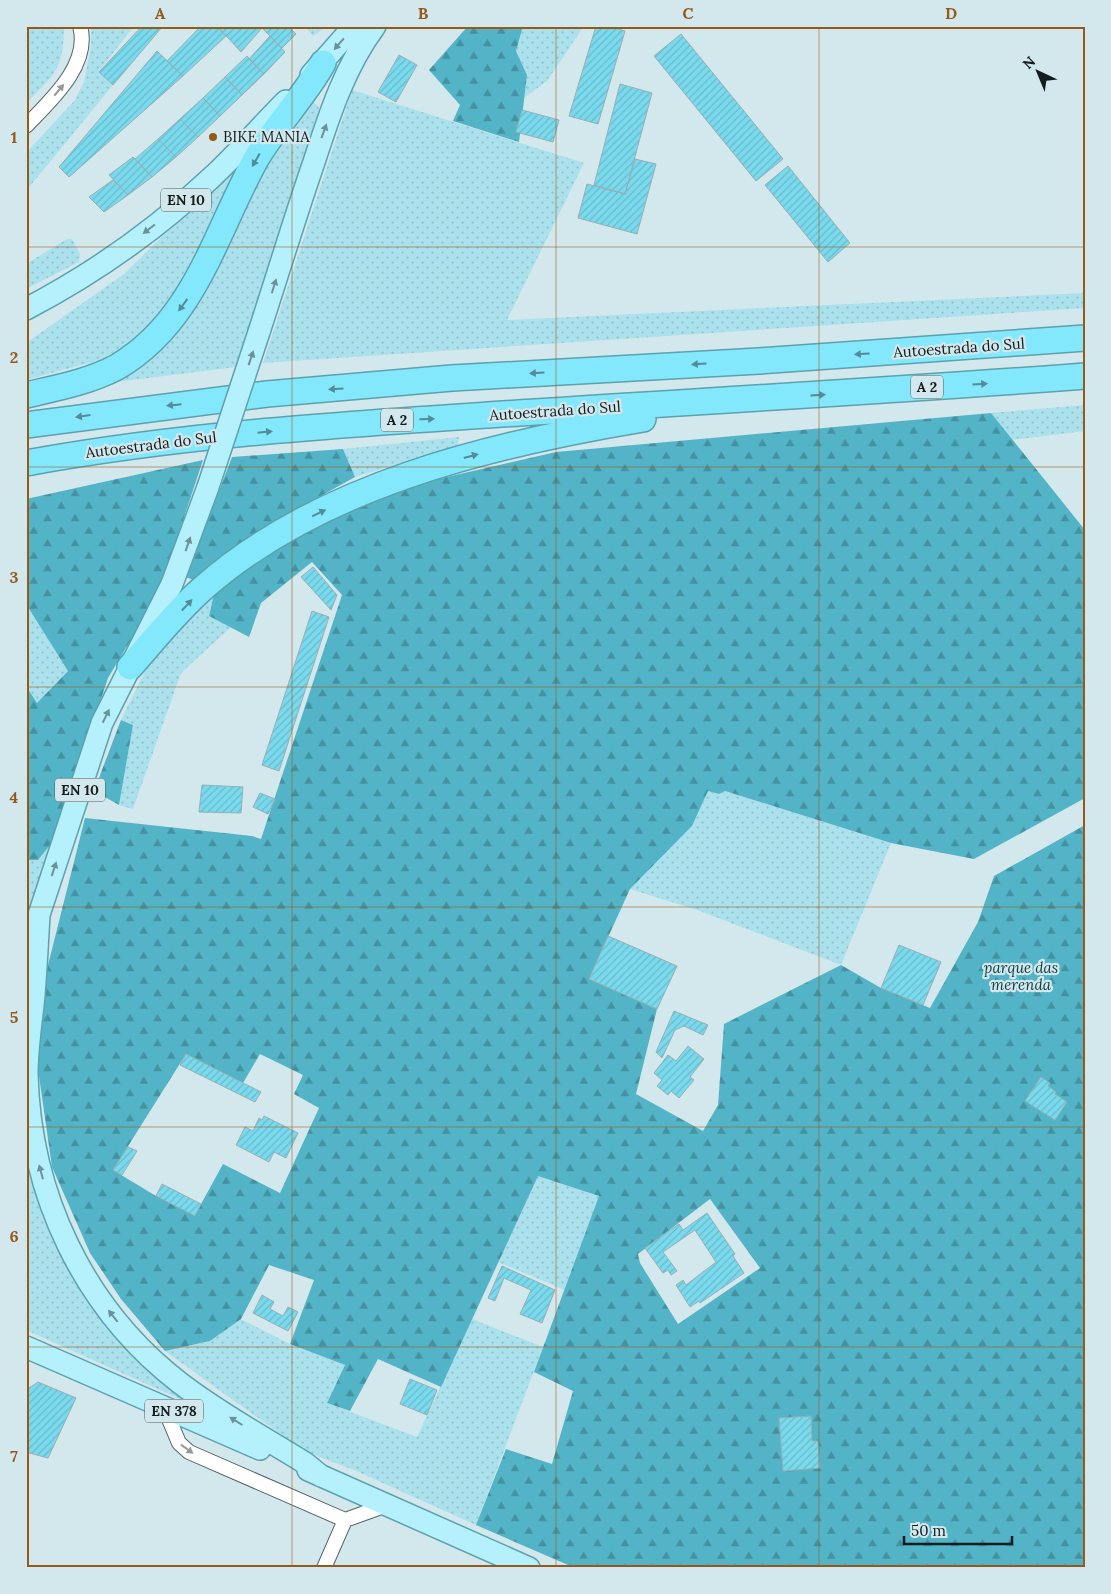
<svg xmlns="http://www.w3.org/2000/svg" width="1111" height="1594" font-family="Lora,serif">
  <defs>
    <pattern id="green-dots" width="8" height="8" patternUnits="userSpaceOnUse" patternTransform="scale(1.25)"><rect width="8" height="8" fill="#abe1ec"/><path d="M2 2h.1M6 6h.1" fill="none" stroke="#92c0ca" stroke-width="1.8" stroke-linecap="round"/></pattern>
    <pattern id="forest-firs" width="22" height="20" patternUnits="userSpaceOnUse" patternTransform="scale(1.25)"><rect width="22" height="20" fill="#53b4c7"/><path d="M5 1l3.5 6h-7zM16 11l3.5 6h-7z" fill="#4492a1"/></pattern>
    <pattern id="building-hatch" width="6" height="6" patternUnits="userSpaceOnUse" patternTransform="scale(1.25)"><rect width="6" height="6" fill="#7adaed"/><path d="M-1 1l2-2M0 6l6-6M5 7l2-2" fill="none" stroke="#69bacb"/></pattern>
  </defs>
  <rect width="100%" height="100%" fill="#d3e8ec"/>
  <!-- green -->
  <path fill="url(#green-dots)" d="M26 26H64C64 68 55 75 26 103Z
    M91 26H134L99 71 113 85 26 191V153L75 100 84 82 91 46Z
    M304 26H328L313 36Z
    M523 26H584L547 81 524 98 527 75 516 51Z
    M352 90 584 163 507 320 1085 293V308L263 363Z
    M310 98 322 111 236 367 108 383 152 354 265 155Z
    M251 144 174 303 135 340 100 360 26 380V343L124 274 219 180Z
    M67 239H72L80 254 79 262 26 289V264Z
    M1085 405V431L1012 440 991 413Z
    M459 437 458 446 355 477 343 449Z
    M215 590 209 616 231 627 181 673 133 809 119 805 133 725 121 720 152 657Z
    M26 604 68 671 37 703 26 686Z
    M708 791 719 794 725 791 891 843 841 965 697 910 630 889 692 826Z
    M54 840 26 928V860H38Z
    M26 1146 52 1228 200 1408 26 1330Z
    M538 1175 599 1196 565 1290 498 1262Z
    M241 1319 290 1344 345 1365 327 1403 417 1437 472 1319 543 1347 476 1525 354 1470 304 1451 165 1351 210 1341Z"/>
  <!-- forest -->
  <path fill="url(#forest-firs)" fill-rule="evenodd" d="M468 26H523L516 51 527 75 519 142 453 121 460 105 429 70Z
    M991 413 1085 530V798L974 859 891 843 725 791 719 794 708 791 692 826 630 889 589 979 657 1009 636 1094 703 1131 718 1105 724 1024 841 965 881 988 930 1008 978 922 994 876 1085 825V1568H575L476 1525 506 1449 552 1464 573 1391 534 1372 599 1196 538 1176 441 1387 378 1359 350 1411 327 1403 345 1365 290 1344 314 1280 269 1265 241 1319 210 1341 165 1351 121 1299 90 1253 52 1167 38 1069 46 973 85 818 252 836 261 839 342 595 312 562 261 603 249 637 209 616 215 590 313 525 416 484 556 452ZM186 1054 243 1083 260 1054 303 1075 294 1094 319 1108 280 1193 223 1164 195 1215 156 1196 113 1170ZM710 1199 760 1268 678 1324 640 1263 638 1254Z
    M343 449 355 477 265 527 193 580 186 577 232 457Z
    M203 460 159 593 108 678 54 840 38 860H26V686L37 703 68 671 26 604V499Z
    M121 720 133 725 119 805 94 791Z"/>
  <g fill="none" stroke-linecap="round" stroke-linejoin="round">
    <!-- stream -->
    <path stroke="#367d8b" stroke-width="4.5" d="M26 1566 30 1568"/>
  </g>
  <!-- building -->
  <path fill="url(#building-hatch)" stroke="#99aeb2" d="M142 26H163L113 85 99 72Z
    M201 26H217L226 36 183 76 167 61Z
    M217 26H260L262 28 241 52Z
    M260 26H288L296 34 282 48Z
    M596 26H610L625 31 598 124 569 116Z
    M681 34 783 159 756 181 654 56Z
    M270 36 285 52 264 74 249 59Z
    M157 51 183 76 69 177 59 167Z
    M399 55 417 65 396 102 378 92Z
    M247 56 264 74 242 95 225 77Z
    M225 77 242 95 220 116 203 98Z
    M620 84 652 93 625 194 594 185Z
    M203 98 220 116 198 137 180 119Z
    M522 110 559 120 553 142 516 132Z
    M180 119 198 137 176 157 158 139Z
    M158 139 176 157 152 177 135 159Z
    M133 157 152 177 128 195 109 175Z
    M635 159 656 164 637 234 578 218 587 184 625 194Z
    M788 166 850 243 828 262 765 185Z
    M113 180 128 195 104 212 89 197Z
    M313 567 337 595 331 610 301 577Z
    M312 611 329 617 279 771 262 765Z
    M202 785 243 787 241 813 199 812Z
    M260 793 275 799 268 814 253 807Z
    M608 936 677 966 657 1009 589 979Z
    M899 945 941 962 923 1005 881 988Z
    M674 1011 708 1025 703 1035 684 1026 675 1030 662 1058 656 1052Z
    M688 1046 704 1059 690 1077 694 1080 679 1098 671 1091 668 1095 657 1086 662 1080 654 1073 668 1055 676 1061Z
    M186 1054 261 1092 255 1102 180 1065Z
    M1041 1077 1050 1083 1048 1086 1056 1092 1055 1094 1067 1102 1055 1120 1025 1101Z
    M264 1116 298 1133 286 1158 274 1152 269 1162 236 1145 245 1127 253 1131 259 1118 262 1120Z
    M128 1147 137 1151 122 1175 113 1170Z
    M162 1184 201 1204 195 1216 156 1196Z
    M707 1213 735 1254 733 1256 744 1273 700 1303 699 1301 690 1307 676 1285 683 1280 686 1285 716 1262 695 1230 663 1252 677 1271 671 1275 668 1270 663 1273 645 1248 679 1224 683 1230Z
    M502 1266 555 1290 542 1323 520 1314 531 1290 504 1278 495 1301 488 1298Z
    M262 1295 274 1302 270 1309 283 1316 288 1307 298 1312 288 1331 253 1313Z
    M410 1379 437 1390 427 1415 400 1404Z
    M38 1382 76 1398 48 1458 26 1452V1390Z
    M811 1416 812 1441H818L820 1468 783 1471 779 1418Z"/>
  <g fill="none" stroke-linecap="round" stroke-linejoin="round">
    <!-- minor casing -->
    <g stroke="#516367" stroke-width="16">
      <path id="minor" d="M26 126C50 101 91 65 80 26
        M164 1407 179 1443 189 1452 345 1520 387 1505
        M324 1568 345 1520"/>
    </g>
    <!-- primary casing -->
    <g stroke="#5ca1ae" stroke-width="24">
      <path id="primary" d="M311 75 354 26
        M26 309C93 274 157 229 212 177 238 153 261 126 286 101
        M259 332C277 277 294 220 313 165 329 116 344 68 375 26
        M39 916C37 946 36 976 33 1006 30 1029 27 1052 27 1074 30 1195 84 1309 180 1383 219 1413 263 1437 305 1463L321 1476
        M34 930 102 723 172 584 208 487
        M26 1347 260 1449
        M308 1470 529 1568"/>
    </g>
    <!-- motorway casing -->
    <g stroke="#5ca1ae" stroke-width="28">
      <path id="motorway" d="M26 395C56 388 89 382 117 367 195 321 215 233 256 159 276 125 304 97 323 63
        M26 425 267 394 452 378 759 361 1085 338
        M26 463C179 435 334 425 488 415 687 402 886 391 1085 376
        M130 667C153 641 176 612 202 589 319 485 493 444 643 419"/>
    </g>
    <!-- minor -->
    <use href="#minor" stroke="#fff" stroke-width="14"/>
    <!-- primary -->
    <use href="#primary" stroke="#b5f1fd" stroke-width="21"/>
    <!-- motorway -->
    <use href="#motorway" stroke="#83e8fc" stroke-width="25"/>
    <!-- primary-bridge casing -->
    <g stroke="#5ca1ae" stroke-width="24" stroke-linecap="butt">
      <path id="primary-bridge" d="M208 487 259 332"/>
    </g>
    <!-- primary-bridge -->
    <use href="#primary-bridge" stroke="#b5f1fd" stroke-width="21"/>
  </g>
  <!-- one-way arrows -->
  <defs><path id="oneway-solid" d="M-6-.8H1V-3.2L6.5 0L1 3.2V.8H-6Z" transform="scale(1.25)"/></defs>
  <g fill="#6d9198">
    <use href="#oneway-solid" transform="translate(339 44) rotate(131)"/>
    <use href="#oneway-solid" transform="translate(324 131) rotate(-70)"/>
    <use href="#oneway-solid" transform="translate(149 229) rotate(143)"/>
    <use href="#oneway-solid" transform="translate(274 286) rotate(-73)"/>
    <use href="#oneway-solid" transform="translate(251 358) rotate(-71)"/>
    <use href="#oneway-solid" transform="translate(188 544) rotate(-71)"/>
    <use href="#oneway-solid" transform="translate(106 716) rotate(-64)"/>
    <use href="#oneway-solid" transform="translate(54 869) rotate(-72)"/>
    <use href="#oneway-solid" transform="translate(41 1172) rotate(-105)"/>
    <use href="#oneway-solid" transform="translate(113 1316) rotate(-128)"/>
    <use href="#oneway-solid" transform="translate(236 1421) rotate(-148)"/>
  </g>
  <g fill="#959999">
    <use href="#oneway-solid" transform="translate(59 90) rotate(-50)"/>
    <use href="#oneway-solid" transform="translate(187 1449) rotate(36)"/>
  </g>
  <g fill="#518c98">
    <use href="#oneway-solid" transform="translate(256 160) rotate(120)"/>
    <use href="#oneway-solid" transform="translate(183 305) rotate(126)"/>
    <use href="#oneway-solid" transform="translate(862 354) rotate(176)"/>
    <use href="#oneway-solid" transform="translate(699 364) rotate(177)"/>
    <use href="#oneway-solid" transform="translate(537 373) rotate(177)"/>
    <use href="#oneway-solid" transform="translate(980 384) rotate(-4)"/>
    <use href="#oneway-solid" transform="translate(336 389) rotate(176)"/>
    <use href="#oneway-solid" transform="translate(818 395) rotate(-4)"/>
    <use href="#oneway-solid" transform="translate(174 405) rotate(174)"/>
    <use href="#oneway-solid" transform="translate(83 416) rotate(172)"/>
    <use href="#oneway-solid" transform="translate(427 419) rotate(-2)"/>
    <use href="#oneway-solid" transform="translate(265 432) rotate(-6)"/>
    <use href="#oneway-solid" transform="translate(471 456) rotate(-15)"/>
    <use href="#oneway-solid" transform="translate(319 513) rotate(-26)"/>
    <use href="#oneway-solid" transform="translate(187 605) rotate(-47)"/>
  </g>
  <!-- grid -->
  <path fill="none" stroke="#95591a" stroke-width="1" stroke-opacity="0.55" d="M292 26V1568M556 26V1568M819 26V1568M26 247H1085M26 467H1085M26 687H1085M26 907H1085M26 1127H1085M26 1347H1085"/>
  <!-- markers -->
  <circle fill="#95591a" stroke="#d3e8ec" stroke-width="2" cx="213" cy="137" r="5"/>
  <g text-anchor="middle" stroke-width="4.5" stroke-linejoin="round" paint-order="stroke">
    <!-- shield labels -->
    <g fill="#d3e8ec" stroke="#4d595b" stroke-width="1">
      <rect x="161" y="188.5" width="50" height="23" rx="4"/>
      <rect x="911" y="375.5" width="32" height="23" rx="4"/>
      <rect x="381" y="408.5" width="32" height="23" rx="4"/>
      <rect x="55" y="778.5" width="50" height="23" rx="4"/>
      <rect x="145" y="1399.5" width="58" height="23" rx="4"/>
    </g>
    <g font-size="14" font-weight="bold" fill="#141c1d">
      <text x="186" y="205">EN 10</text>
      <text x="927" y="392">A 2</text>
      <text x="397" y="425">A 2</text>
      <text x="80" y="795">EN 10</text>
      <text x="174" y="1416">EN 378</text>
    </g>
    <!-- poi labels -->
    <g font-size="15" fill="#141c1d" stroke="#d3e8ec" text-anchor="start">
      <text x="223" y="142">BIKE MANIA</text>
    </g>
    <!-- street labels -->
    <g font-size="15" fill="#141c1d" stroke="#d3e8ec">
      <text transform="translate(959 348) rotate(-4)" y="5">Autoestrada do Sul</text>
      <text transform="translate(555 411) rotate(-4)" y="5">Autoestrada do Sul</text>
      <text transform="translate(151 445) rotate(-7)" y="5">Autoestrada do Sul</text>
    </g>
    <!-- park labels -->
    <g font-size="15" font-style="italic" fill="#0e3c44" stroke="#d3e8ec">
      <text x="1021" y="973">parque das<tspan x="1021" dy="17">merenda</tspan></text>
    </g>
  </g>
  <!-- border -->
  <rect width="1111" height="1594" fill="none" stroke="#d3e8ec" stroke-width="55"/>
  <!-- north arrow -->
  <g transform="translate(1038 72) rotate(316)" stroke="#d3e8ec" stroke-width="4" paint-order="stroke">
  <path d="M0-4L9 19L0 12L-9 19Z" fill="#141c1d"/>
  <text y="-8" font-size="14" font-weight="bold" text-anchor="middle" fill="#141c1d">N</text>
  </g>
  <!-- scale -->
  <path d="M904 1536v8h108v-8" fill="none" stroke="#141c1d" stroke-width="2.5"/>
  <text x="911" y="1536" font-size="15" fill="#141c1d" stroke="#d3e8ec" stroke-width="4" paint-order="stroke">50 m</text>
  <rect x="28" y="28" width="1056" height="1538" fill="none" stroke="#95591a" stroke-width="2"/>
  <g font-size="16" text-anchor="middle" font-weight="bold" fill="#95591a">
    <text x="160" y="19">A</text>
    <text x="423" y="19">B</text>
    <text x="688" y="19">C</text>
    <text x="951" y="19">D</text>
    <text x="14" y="143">1</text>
    <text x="14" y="363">2</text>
    <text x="14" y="583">3</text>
    <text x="14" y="803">4</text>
    <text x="14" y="1023">5</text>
    <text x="14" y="1242">6</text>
    <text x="14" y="1462">7</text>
  </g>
</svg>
